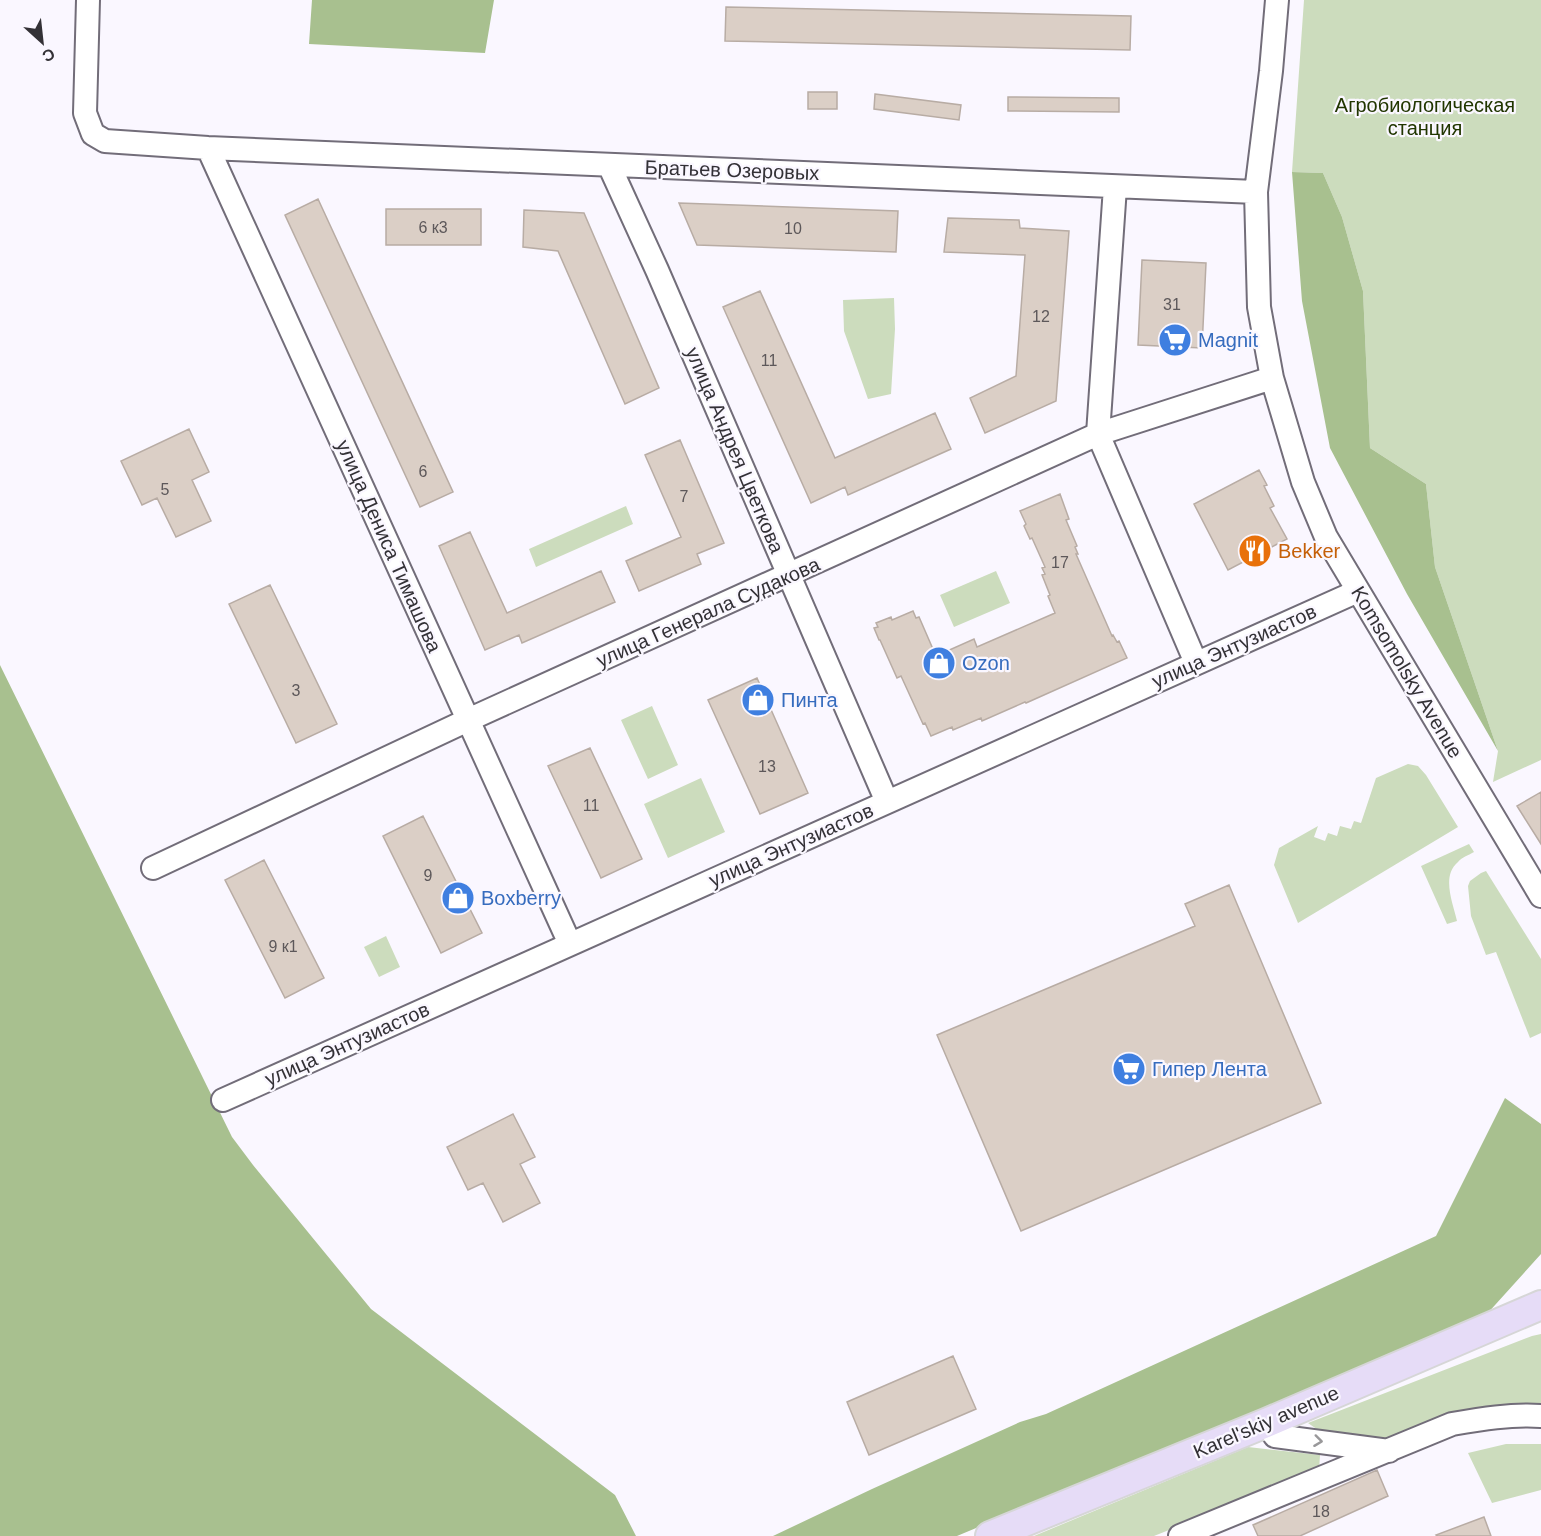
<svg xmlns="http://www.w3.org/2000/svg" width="1541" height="1536" font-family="Helvetica,sans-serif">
  <rect width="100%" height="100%" fill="#faf7ff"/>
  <!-- green -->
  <path fill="#ccdcbd" d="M1304 0H1541V760L1493 782 1498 751 1435 567 1426 484 1370 448 1363 291 1342 217 1323 173 1292 172Z
    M894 298 895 329 891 394 868 399 844 331 843 300Z
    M626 506 633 524 536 567 529 549Z
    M996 571 1010 603 954 627 940 595Z
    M652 706 678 765 648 779 621 720Z
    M1408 764 1418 766 1426 775 1458 827 1298 923 1274 865 1279 848 1318 826 1314 837 1325 841 1328 833 1337 836 1340 826 1351 829 1354 821 1361 823 1376 778Z
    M701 778 725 832 668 858 644 804Z
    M1469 844 1474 852C1469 855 1462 857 1458 862 1441 876 1453 903 1457 921L1447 924 1421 866Z
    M1486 871 1541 959V1033L1530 1038 1496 952 1486 955 1471 916 1468 886 1470 881 1481 873Z
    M386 936 400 967 379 977 364 947Z
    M1541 1334V1404L1464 1410 1379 1441 1318 1430 1308 1423 1532 1336Z
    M1506 1444H1541V1490L1492 1503 1468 1453Z
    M1248 1447 1320 1455 1319 1470 1154 1536H1034Z"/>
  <!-- forest -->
  <path fill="#a8c08f" d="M312 0H494L485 53 309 44Z
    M1292 172 1323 173 1342 217 1363 291 1370 448 1426 484 1435 567 1498 751 1407 594 1330 448 1302 301Z
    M0 665 232 1137 253 1165 371 1309 615 1495 636 1536H0Z
    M1505 1098 1541 1124V1254L1486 1315 957 1536H773L872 1489 1020 1422 1046 1414 1436 1236Z"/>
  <!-- building -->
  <path fill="#dbcfc6" stroke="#b8aca4" stroke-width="1.5" d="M726 7 1131 16 1130 50 725 41Z
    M808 92H837V109H808Z
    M875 94 961 105 959 120 874 109Z
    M1008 97 1119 98V112L1008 111Z
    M318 199 453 492 420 507 285 215Z
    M679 203 898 211 896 252 697 245Z
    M386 209H481V245H386Z
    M524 210 584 213 659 388 625 404 558 251 523 247Z
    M948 218 1019 220 1020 228 1069 231 1056 401 985 433 970 398 1016 376 1025 255 944 252Z
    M1142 260 1206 263 1202 348 1138 345Z
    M760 291 835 458 935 413 951 449 848 495 845 487 811 503 723 307Z
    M189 429 209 472 192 480 211 521 176 537 157 498 142 505 121 461Z
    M680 440 724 543 697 554 701 564 639 591 626 561 681 537 645 455Z
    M1259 470 1267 485 1264 486 1274 506 1270 508 1287 539 1228 570 1194 504Z
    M1060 494 1069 519 1066 520 1077 546 1075 547 1078 554H1076L1112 636 1113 635 1117 642 1119 641 1127 658 1026 703 1025 702 982 721 981 718 953 730 952 727 931 736 925 723 923 724 901 676 897 678 880 640H879L874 628 878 627 876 623 891 617 892 620 913 611 916 618 919 617 936 656 974 639 977 647 1055 613 1048 596 1050 595 1042 575 1045 574 1042 568 1045 567 1032 538 1030 539 1024 526 1026 524 1020 511Z
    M470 532 507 613 601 571 615 602 522 643 519 635 485 650 439 546Z
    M270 585 337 724 296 743 229 604Z
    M757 678 808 793 760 814 708 700Z
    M590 748 642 859 601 878 548 766Z
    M1541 792V844L1517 806Z
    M423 816 482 933 441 953 383 836Z
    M264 860 324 978 285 998 225 880Z
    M1229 885 1321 1103 1021 1231 937 1035 1195 926 1185 904Z
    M513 1114 535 1157 520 1164 540 1203 503 1222 483 1183 468 1190 447 1147Z
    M953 1356 976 1409 869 1455 847 1402Z
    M1377 1470 1388 1496 1300 1536H1258L1253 1525Z
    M1484 1517 1491 1536H1437L1436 1535Z"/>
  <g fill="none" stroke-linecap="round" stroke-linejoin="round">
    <!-- minor casing -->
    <g stroke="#726d79" stroke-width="26">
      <path id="minor" d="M88 0 85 113 93 134 105 141 208 148 1256 192
        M1277 0 1271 71 1256 192 1259 307 1272 378 1303 482 1326 537 1541 896
        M208 148 570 944
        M609 165 657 270 887 802
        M1115 187 1098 434 1196 663
        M153 868 468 720 1098 434 1272 378
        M223 1100 1358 591
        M1266 1423 1275 1436 1389 1451
        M1180 1536 1452 1424C1481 1419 1511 1414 1541 1416"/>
    </g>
    <!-- major casing -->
    <g stroke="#d6d6d7" stroke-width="32">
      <path id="major" d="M990 1536 1266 1423 1541 1305"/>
    </g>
    <!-- minor -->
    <use href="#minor" stroke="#fff" stroke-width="22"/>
    <!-- major -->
    <use href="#major" stroke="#e6dcf7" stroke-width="28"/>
  </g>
  <!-- one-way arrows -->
  <defs><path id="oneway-chevron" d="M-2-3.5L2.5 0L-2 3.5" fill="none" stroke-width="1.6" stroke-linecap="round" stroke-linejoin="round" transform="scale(1.5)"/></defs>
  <use stroke="#99989a" href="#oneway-chevron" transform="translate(1318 1441) rotate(7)"/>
  <!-- icons -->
  <defs>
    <g id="supermarket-disc" transform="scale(1.725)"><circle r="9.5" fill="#3f7fe0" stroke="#faf7ff"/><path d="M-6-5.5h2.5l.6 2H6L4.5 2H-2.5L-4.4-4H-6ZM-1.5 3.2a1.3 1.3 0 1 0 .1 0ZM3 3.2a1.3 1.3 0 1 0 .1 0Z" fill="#fff"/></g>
    <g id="restaurant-disc" transform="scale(1.725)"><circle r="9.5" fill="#e8710a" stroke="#faf7ff"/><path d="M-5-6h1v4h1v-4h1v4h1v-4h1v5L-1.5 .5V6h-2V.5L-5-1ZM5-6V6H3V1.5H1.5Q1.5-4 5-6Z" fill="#fff"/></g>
    <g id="shop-disc" transform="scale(1.725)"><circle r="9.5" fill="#3f7fe0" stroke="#faf7ff"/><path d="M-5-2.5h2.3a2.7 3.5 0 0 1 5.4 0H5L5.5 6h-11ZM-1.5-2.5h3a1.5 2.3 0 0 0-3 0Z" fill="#fff"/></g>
  </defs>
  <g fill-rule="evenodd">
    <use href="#supermarket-disc" x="1175" y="340"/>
    <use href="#restaurant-disc" x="1255" y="551"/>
    <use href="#shop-disc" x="939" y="663"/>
    <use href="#shop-disc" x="758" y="700"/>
    <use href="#shop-disc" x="458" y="898"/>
    <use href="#supermarket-disc" x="1129" y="1069"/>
  </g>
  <g text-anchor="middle" stroke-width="4.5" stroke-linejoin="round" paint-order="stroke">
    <!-- number labels -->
    <g font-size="16" fill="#5d585a">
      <text x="433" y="233">6 к3</text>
      <text x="793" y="234">10</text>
      <text x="1172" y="310">31</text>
      <text x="1041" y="322">12</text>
      <text x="769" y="366">11</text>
      <text x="423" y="477">6</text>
      <text x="165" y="495">5</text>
      <text x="684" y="502">7</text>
      <text x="1060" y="568">17</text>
      <text x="296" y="696">3</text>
      <text x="767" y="772">13</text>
      <text x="591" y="811">11</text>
      <text x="428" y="881">9</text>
      <text x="283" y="952">9 к1</text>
      <text x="1321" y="1517">18</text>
    </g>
    <!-- park labels -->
    <g font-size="20" fill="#213600" stroke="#faf7ff">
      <text x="1425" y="112">Агробиологическая<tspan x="1425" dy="23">станция</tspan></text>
    </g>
    <!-- street labels -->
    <g font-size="20" fill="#333136" stroke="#faf7ff">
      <text transform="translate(732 170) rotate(2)" y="7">Братьев Озеровых</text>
      <text transform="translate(735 450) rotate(67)" y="7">улица Андрея Цветкова</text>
      <text transform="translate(389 546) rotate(66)" y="7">улица Дениса Тимашова</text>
      <text transform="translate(708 612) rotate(-24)" y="7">улица Генерала Судакова</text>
      <text transform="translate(1234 646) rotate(-24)" y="7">улица Энтузиастов</text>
      <text transform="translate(1407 672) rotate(59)" y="7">Komsomolsky Avenue</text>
      <text transform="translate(791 845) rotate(-24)" y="7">улица Энтузиастов</text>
      <text transform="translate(347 1044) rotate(-24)" y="7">улица Энтузиастов</text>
      <text transform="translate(1266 1422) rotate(-23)" y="7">Karel'skiy avenue</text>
    </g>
    <!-- shop labels -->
    <g font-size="20" fill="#366cbe" stroke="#faf7ff" text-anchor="start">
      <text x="1198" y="347">Magnit</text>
      <text x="962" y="670">Ozon</text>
      <text x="781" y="707">Пинта</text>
      <text x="481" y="905">Boxberry</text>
      <text x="1152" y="1076">Гипер Лента</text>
    </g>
    <!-- food labels -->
    <g font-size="20" fill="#c56008" stroke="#faf7ff" text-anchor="start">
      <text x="1278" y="558">Bekker</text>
    </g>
  </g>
  <!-- north arrow -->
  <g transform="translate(42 42) rotate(153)" stroke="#faf7ff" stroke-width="4.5" paint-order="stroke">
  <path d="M0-4.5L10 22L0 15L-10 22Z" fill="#333136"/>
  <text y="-9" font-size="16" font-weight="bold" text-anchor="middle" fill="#333136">С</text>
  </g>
</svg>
